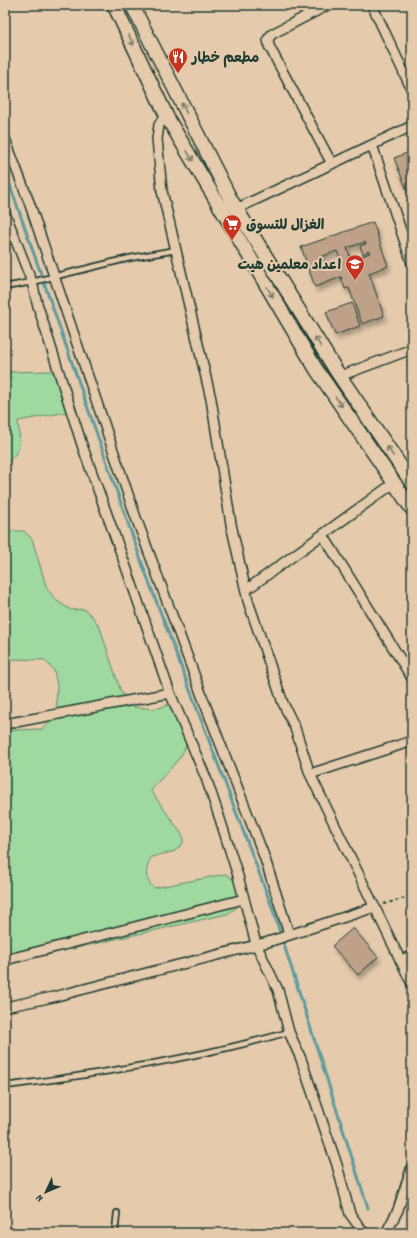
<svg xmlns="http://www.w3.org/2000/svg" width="417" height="1238" font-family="Dekko,'Playpen Sans Arabic',sans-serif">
  <defs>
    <filter id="shadow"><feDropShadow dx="2.5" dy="4.5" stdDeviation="2" flood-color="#0004"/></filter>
  </defs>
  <rect width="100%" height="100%" fill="#e5caac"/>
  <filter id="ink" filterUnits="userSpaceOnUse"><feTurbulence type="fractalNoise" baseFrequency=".025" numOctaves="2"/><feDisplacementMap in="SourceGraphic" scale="8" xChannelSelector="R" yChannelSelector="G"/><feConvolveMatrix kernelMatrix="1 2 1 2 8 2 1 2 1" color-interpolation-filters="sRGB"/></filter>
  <g filter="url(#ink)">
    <!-- green -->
    <path fill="#9fd99f" stroke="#5f8b6a" d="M54 371 70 407 67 412 18 421C20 441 23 451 5 464V372Z
      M10 531H24L32 539 47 589 57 601 71 610 84 609 92 616 100 628 121 692 134 707 155 709 172 704C177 715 183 727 186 738 190 755 159 777 151 791L183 836V843L175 851 151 857C146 870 143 877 154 888L226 874 234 880 241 898 236 908 227 914 36 957 5 966V732L17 730 42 729 56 718 57 685 54 671 45 660 13 659 5 661V532Z"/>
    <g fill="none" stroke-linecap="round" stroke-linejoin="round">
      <!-- stream -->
      <path stroke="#5f9b9e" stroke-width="3" d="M5 171 143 566 272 907 368 1208"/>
    </g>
    <!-- building -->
    <path fill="#bfa18a" stroke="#1f3d34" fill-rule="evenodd" filter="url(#shadow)" d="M412 151V203L394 158Z
      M373 222 388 266 369 273 384 316 362 324 349 288 345 289 341 277 315 287 301 247ZM365 242 366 244 360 246 363 254 369 251 370 253 351 260 347 248ZM337 251 342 264 328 269 325 261 320 262 318 258Z
      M352 303 360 326 335 335 326 312Z
      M353 928 378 957 358 975 332 946Z"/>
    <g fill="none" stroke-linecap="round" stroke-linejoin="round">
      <!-- lane casing -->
      <g stroke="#1f3d34" stroke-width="8">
        <path id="lane" d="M5 287 32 282 130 258 176 250
          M5 1086C101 1074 197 1058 289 1032
          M115 1233 117 1213"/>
      </g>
      <!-- street casing -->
      <g stroke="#1f3d34" stroke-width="12">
        <path id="street" d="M328 5 272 34 268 39 269 46 332 164
          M372 5 412 90
          M166 114 159 125 157 139 162 191 211 399 231 524 248 601 283 703 295 728 310 774 412 984
          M5 139 29 202 135 515 205 704 264 856 289 934
          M372 145 412 263
          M236 209 412 126
          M5 213 32 282 37 303 83 448 126 567 170 693 206 778 220 819 238 876 256 944 278 990 289 1032 301 1059 337 1165 350 1214 364 1233
          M340 376 412 349
          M323 535 412 678
          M246 590 394 483
          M5 724 170 693
          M310 774 412 741
          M5 960 244 899
          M400 960 412 956
          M5 1007 53 997 268 942 375 907
          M386 1233 398 1210 412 1166"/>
      </g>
      <!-- secondary casing -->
      <g stroke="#1f3d34" stroke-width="16">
        <path id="secondary" d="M114 5 168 119 316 369 412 509
          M132 5 231 200 337 372 412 483"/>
      </g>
      <!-- path -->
      <path stroke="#1f3d34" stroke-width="2" stroke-dasharray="3 3" stroke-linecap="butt" d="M384 904 412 896"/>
      <!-- lane -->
      <use href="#lane" stroke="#e5caac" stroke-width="4.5"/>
      <!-- street -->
      <use href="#street" stroke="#e5caac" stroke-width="9"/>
      <!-- secondary -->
      <use href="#secondary" stroke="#e5caac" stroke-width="13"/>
    </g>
    <!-- one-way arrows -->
    <defs><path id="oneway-shaft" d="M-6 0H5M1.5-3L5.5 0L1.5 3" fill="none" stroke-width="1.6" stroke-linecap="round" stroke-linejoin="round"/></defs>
    <g stroke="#787c6a">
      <use href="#oneway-shaft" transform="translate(131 40) rotate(65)"/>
      <use href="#oneway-shaft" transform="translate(184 108) rotate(-117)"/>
      <use href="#oneway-shaft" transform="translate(190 156) rotate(59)"/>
      <use href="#oneway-shaft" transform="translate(270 292) rotate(59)"/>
      <use href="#oneway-shaft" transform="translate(318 342) rotate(-122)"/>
      <use href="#oneway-shaft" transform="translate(339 402) rotate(56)"/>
      <use href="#oneway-shaft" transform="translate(390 451) rotate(-124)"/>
    </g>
  </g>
  <!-- icons -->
  <defs>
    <g id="restaurant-pin" transform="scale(1)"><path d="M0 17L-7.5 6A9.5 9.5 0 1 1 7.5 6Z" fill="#c8321e" stroke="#e5caac"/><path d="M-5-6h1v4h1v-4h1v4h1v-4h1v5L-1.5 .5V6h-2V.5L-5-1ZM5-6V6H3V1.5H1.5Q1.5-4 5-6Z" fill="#fff"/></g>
    <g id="supermarket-pin" transform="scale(1)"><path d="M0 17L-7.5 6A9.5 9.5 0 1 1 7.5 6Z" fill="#c8321e" stroke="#e5caac"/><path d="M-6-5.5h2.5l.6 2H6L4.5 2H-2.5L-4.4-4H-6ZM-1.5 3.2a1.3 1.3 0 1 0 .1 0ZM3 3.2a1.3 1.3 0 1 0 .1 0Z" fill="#fff"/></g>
    <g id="school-pin" transform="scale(1)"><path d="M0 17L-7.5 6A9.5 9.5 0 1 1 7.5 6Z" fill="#c8321e" stroke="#e5caac"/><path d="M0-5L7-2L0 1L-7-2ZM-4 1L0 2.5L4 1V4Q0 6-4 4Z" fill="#fff"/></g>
  </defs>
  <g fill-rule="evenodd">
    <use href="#restaurant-pin" x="178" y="57"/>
    <use href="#supermarket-pin" x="232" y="224"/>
    <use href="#school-pin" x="355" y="264"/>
  </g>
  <g text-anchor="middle" stroke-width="4" stroke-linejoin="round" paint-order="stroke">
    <!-- poi labels -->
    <g font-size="14" font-weight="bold" fill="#1f3d34" stroke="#e5caac" text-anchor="start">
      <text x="192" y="62">مطعم خطار</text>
      <text x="246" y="229">الغزال للتسوق</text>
      <text x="341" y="269" text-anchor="end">اعداد معلمين هيت</text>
    </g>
  </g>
  <!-- margin -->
  <rect width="417" height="1238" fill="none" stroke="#e5caac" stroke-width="20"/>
  <rect x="10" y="10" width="397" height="1218" fill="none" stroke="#1f3d34" stroke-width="1.5" filter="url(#ink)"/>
  <!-- north arrow -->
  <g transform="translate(46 1192) rotate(226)" stroke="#e5caac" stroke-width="3" paint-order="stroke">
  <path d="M0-3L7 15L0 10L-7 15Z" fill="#1f3d34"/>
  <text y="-6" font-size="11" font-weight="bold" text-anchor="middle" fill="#1f3d34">N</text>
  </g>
</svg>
